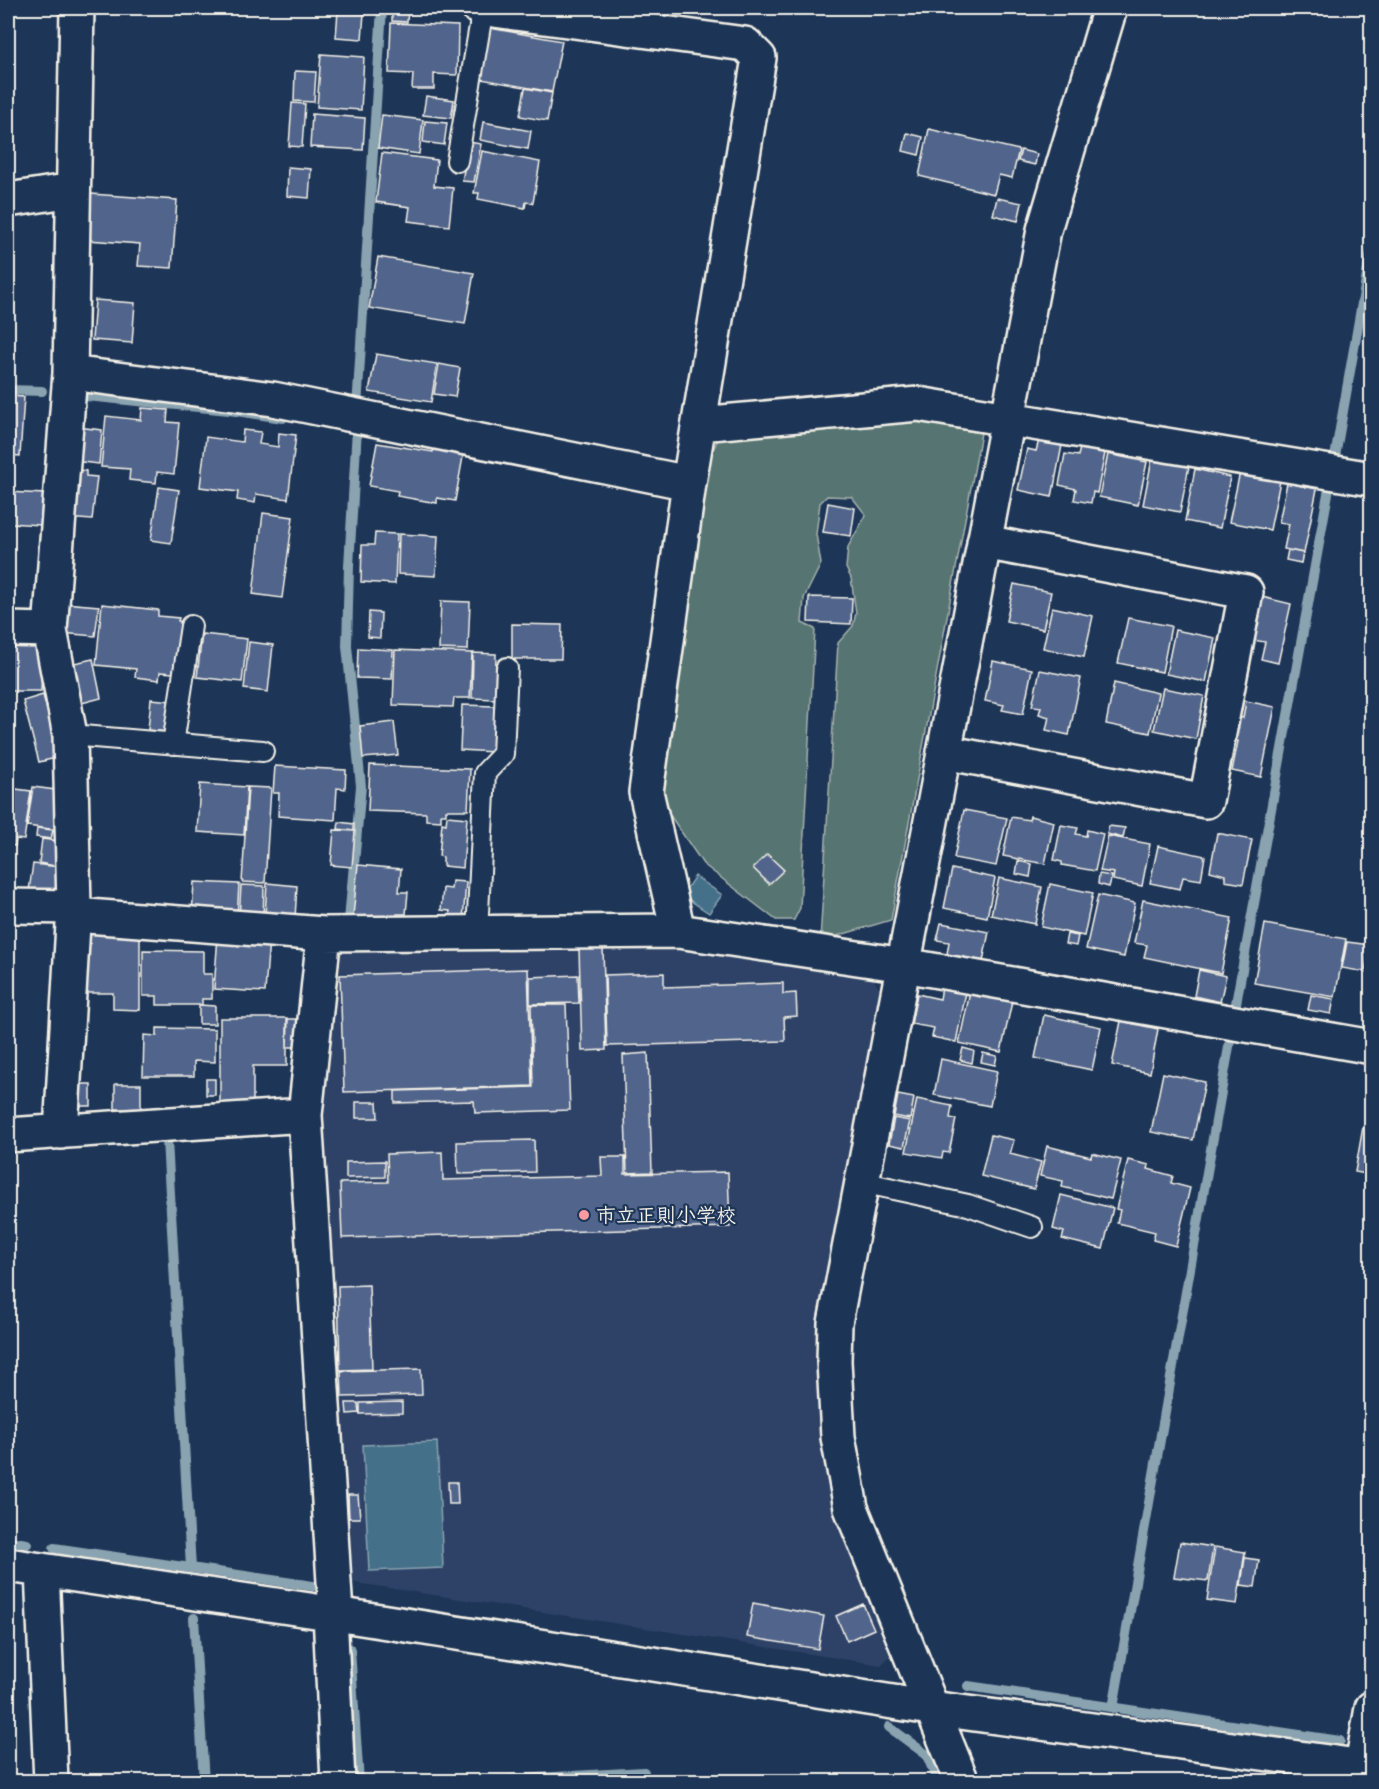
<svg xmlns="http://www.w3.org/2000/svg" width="1379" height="1789" font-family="Dekko,'Klee One',sans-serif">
  <rect width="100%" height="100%" fill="#1d3557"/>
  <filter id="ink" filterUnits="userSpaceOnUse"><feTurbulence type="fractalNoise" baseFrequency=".0167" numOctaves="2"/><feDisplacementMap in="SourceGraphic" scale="12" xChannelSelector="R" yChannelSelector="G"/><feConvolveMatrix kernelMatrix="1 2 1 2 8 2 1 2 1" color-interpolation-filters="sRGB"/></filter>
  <g filter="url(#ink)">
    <!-- built -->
    <path fill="#2d4367" d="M614 942 869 972 881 992 821 1314 896 1650 881 1665 350 1582 324 1116 337 952 346 944Z"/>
    <!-- green -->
    <path fill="#577472" stroke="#a6b2ad" stroke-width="1.5" d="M916 421 981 433 891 920 820 941 838 643 853 626 856 613 851 578 846 568 848 547 866 515 852 497 827 496 820 503 816 534 821 564 804 598 802 623 815 629 800 908 794 920H776L703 864 663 805 666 743 712 452 718 439Z"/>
    <!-- water -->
    <path fill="#446f8a" stroke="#8aa3b0" stroke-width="1.5" d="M695 876 722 895 709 913 682 895Z
      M437 1442 443 1568 369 1571 363 1445Z"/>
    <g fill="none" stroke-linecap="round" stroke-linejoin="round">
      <!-- stream -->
      <path stroke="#8aa3b0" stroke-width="10" d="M8 390 42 391
        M86 396 229 410 283 418
        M357 408 382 8
        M1335 457 1372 246
        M349 920 361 786 347 646 349 566 357 428
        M1235 1009 1329 488
        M167 1140 191 1568
        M8 1541 27 1544
        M54 1548 313 1586
        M194 1618 204 1782
        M350 1649 359 1782
        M968 1686 1340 1741
        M1113 1708 1230 1041
        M889 1727 927 1755 938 1782
        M467 1782 644 1772 645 1782"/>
    </g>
    <!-- building -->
    <path fill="#51658c" stroke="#f4f1e8" stroke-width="1.5" d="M392 9H408L407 22 392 21Z
      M338 11 364 13 362 39 336 37Z
      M391 23 458 26 457 75 434 74V89H412L413 74 389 73Z
      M490 28 562 41 552 92 481 79Z
      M321 54 364 57 361 110 317 107Z
      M295 71 316 72 314 102 294 101Z
      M525 88 552 93 547 121 520 116Z
      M426 96 454 100 451 118 423 115Z
      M292 103 305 104 302 147 289 146Z
      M312 114 365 118 363 150 310 147Z
      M382 115 423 120 419 154 378 148Z
      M425 121 447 123 444 145 423 142Z
      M483 122 531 131 528 149 480 140Z
      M929 129 1019 150 1012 178 999 175 994 194 919 176Z
      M907 133 923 137 919 155 903 151Z
      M469 142 481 144 474 182 462 181Z
      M1021 150 1037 154 1035 165 1018 161Z
      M482 151 540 162 533 203 526 202 525 208 478 199 479 193H474Z
      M382 153 437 160 434 186 453 188 449 226 408 221 410 207 376 202Z
      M288 167 311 169 309 198 287 196Z
      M91 194 177 200 172 268 138 266 140 244 88 240Z
      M997 198 1022 203 1018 221 993 215Z
      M378 257 474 273 465 324 369 308Z
      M95 300 135 303 132 343 92 340Z
      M376 354 437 364 431 402 369 392Z
      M439 364 460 368 455 397 434 394Z
      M8 396 24 397 20 456 8 455Z
      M142 408 168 410 167 422 179 423 174 474 157 472 156 483 129 480 130 469 101 467 106 416 141 420Z
      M77 427 102 430 99 464 73 461Z
      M243 430 261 432 259 444 278 447 279 433 296 435 288 499 256 494 255 503 237 500 238 492 200 487 206 437 242 442Z
      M1039 440 1062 445 1052 497 1018 490 1027 449 1036 451Z
      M377 443 433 452 434 445 464 451 455 501 437 498V503L397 496 398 491 369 486Z
      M1080 448 1105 453 1097 493 1093 492 1091 503 1074 500 1076 489 1059 485 1065 454 1078 456Z
      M1108 454 1147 462 1138 505 1099 497Z
      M1152 459 1189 466 1180 512 1143 505Z
      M71 469 86 471V476L97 477 92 520 66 518Z
      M1195 469 1230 477 1220 528 1185 521Z
      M1240 472 1280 481 1270 530 1229 522Z
      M1287 483 1317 489 1304 553 1284 549 1289 524 1279 522Z
      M159 487 179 490 171 543 151 540Z
      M8 492 44 494 41 525 8 523Z
      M828 503 855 508 851 536 823 532Z
      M263 513 293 517 282 598 253 594Z
      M375 533 397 534 395 584 361 582 362 545H374Z
      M399 534 438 536 436 576 398 574Z
      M1288 550 1303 553 1301 563 1286 560Z
      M1014 584 1051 592 1043 629 1006 621Z
      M809 597 852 598 851 624 808 622Z
      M1262 597 1291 604 1278 663 1261 659 1265 642 1253 640Z
      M441 601 470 602 468 650 439 649Z
      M64 603 99 606 95 636 61 633Z
      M102 604 158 610V616L179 618 178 621 183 622 178 663H174L173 673 160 672 159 680 135 677 136 669 96 665Z
      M1052 607 1093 616 1084 657 1043 648Z
      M369 612 381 613 380 638 368 637Z
      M1128 618 1171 626 1162 672 1118 663Z
      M512 624 562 625 561 659H512Z
      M1175 630 1215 638 1206 682 1166 674Z
      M202 634 247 639 242 682 197 677Z
      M8 641 43 642 41 691H8Z
      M249 642 273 645 268 692 244 689Z
      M358 648 393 650 392 679 357 678Z
      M395 650 472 653 470 698H454L453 707 393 705Z
      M473 653 496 654 495 699 472 698Z
      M93 659 101 698 74 705 65 665Z
      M993 661 1032 669 1023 714 1002 710 1004 705 985 701Z
      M1040 670 1081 678 1069 735 1046 730 1049 717 1039 714 1041 707 1032 706Z
      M1114 683 1158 693 1150 733 1106 724Z
      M1163 688 1204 696 1196 739 1154 730Z
      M43 695 60 757 39 762 23 701Z
      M151 699 172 701 168 732 148 730Z
      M1246 701 1275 707 1261 777 1232 771 1238 741 1230 739 1235 717 1243 718Z
      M462 705 495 706 494 752 460 750Z
      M394 722 398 755 363 758 360 726Z
      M370 765 470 769 468 810H446V814H441V821L426 820V813L368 811Z
      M275 766 346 770 345 789 337 788 335 820 278 816 279 793H273Z
      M200 784 247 787 244 835 197 832Z
      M33 787 63 791 58 830 27 826Z
      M248 787 271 788 265 883 242 882Z
      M8 788 31 791 24 840 16 839 15 846 8 845Z
      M964 810 1007 818 996 866 954 858Z
      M447 816 467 818 463 868 443 866V857L439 856 442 823 446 824Z
      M1030 816 1054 822 1045 864 1003 856 1011 817 1029 820Z
      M339 822 354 824V831L338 829Z
      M1061 825 1078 828 1076 834 1086 836 1087 830 1103 834 1095 871 1062 865V862L1054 860Z
      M1109 826 1125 828 1123 838 1107 834Z
      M37 828 53 830 51 839 36 837Z
      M334 830 355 831 352 867 331 865Z
      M1217 833 1252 840 1243 884 1225 881V875L1210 871Z
      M1108 836 1150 844 1142 886 1113 880 1114 873 1100 871Z
      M42 839 58 841 55 866 39 863Z
      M1158 846 1205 856 1201 880 1183 877 1180 889 1150 883Z
      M767 854 784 870 769 884 753 868Z
      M1018 861 1032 864 1030 877 1016 874Z
      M33 864 60 867 56 900 28 897Z
      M358 865 401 869 399 892H408L406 914H397L396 920 353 916Z
      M952 869 995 878 987 917 944 908Z
      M1099 874 1112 876 1109 887 1098 884Z
      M999 878 1042 887 1035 924 991 915Z
      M452 881 466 882 463 920 449 919 450 911 441 910 443 888 451 889Z
      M194 882 239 884 237 919 192 916Z
      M267 883 297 886 295 918 265 915Z
      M1050 884 1093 893 1084 936 1041 927Z
      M241 885 264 886 263 920 239 919Z
      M1098 895 1135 903 1124 957 1086 949Z
      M1143 900 1232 918 1221 973 1144 957 1147 945 1134 943Z
      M941 923 989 932 983 961 947 954 949 942 937 940Z
      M1265 924 1346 939 1335 997 1254 983Z
      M78 932H140V1010L113 1009V993H78Z
      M1067 934 1078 936 1076 946 1065 944Z
      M218 936 269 939 265 992 214 989Z
      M1347 942 1370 945 1365 972 1342 968Z
      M603 948 606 1050 582 1051 579 949Z
      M143 950 203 951V974H212V999H202V1005H157V996H143Z
      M528 969 532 1086 344 1092 340 975Z
      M1199 970 1226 976 1220 1002 1194 996Z
      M664 973V987L783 983V994L796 993 797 1016 784 1017 785 1041 607 1046 605 975Z
      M578 975 579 1003 530 1004V977Z
      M942 987 966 992 956 1042 932 1037 934 1028 911 1024 917 994 940 999Z
      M971 988 1013 997 1001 1052 959 1043Z
      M1311 995 1334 999 1331 1014 1308 1010Z
      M199 1005 215 1006V1024H199Z
      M531 1005H566L570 1110 475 1113 474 1101 395 1103V1091L533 1087Z
      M1044 1015 1101 1027 1092 1070 1035 1058Z
      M220 1018H287V1066H253V1104H220Z
      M288 1019H298V1047H287Z
      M1121 1021 1158 1029 1150 1073 1112 1065Z
      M157 1028 215 1029V1062L194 1061V1076H143L144 1035 157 1036Z
      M963 1048 974 1051 972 1063 960 1060Z
      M648 1053 652 1172 627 1173 623 1055Z
      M983 1053 997 1056 995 1065 981 1062Z
      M941 1059 997 1071 990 1106 934 1095Z
      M1163 1073 1205 1082 1193 1140 1151 1132Z
      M206 1079H215V1095H206Z
      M73 1084H91V1106H72Z
      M115 1084H141V1110L115 1109Z
      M898 1095 914 1098 910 1119 894 1116Z
      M917 1099 952 1106 950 1118 956 1119 949 1153 943 1152 942 1158 906 1152Z
      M356 1102H377L378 1118H356Z
      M894 1118 910 1121 904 1147 889 1144Z
      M1363 1127 1372 1128V1175L1355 1172Z
      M991 1135 1014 1140 1010 1154 1041 1162 1034 1189 981 1176Z
      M534 1140 535 1172 458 1174 457 1142Z
      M1047 1146 1091 1157 1092 1153 1121 1160 1111 1199 1062 1187 1063 1181 1040 1176Z
      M442 1152 443 1180 602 1176 601 1157H625V1174L728 1172 730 1227 342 1238 340 1183 388 1182 387 1154Z
      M1128 1160 1149 1165 1148 1169 1173 1176 1171 1183 1190 1188 1176 1246 1153 1240 1155 1232 1117 1223 1120 1210 1116 1209Z
      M385 1161V1177L346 1178V1162Z
      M1061 1195 1113 1208 1103 1249 1062 1239 1064 1232 1053 1229Z
      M369 1285 372 1369 340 1370 338 1286Z
      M421 1369 422 1395 342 1397 341 1371Z
      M402 1402V1413L360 1414V1403Z
      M346 1403H358L359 1413 347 1414Z
      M448 1482H457L458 1504H449Z
      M348 1495H358L360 1518H349Z
      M1180 1542 1213 1547 1208 1581 1174 1577Z
      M1215 1547 1245 1552 1237 1604 1207 1600Z
      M1245 1558 1259 1560 1255 1587 1241 1585Z
      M753 1603 824 1616 818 1649 747 1637Z
      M863 1604 874 1629 847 1641 836 1616Z"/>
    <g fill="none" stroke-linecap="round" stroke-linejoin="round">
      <!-- lane casing -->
      <g stroke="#f4f1e8" stroke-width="24">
        <path id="lane" d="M457 161 483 8
          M70 735 263 751
          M173 744 191 626
          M477 933 485 773 503 754 507 668
          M861 1182 968 1205 1032 1227"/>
      </g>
      <!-- street casing -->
      <g stroke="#f4f1e8" stroke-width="38">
        <path id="street" d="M479 8 745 44 759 58 689 483 646 792 678 931
          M8 200 73 190
          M70 373 273 399 689 483
          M700 424 918 404 1372 479
          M8 629 50 630
          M944 752 1206 801 1246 592 984 542
          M8 906 74 907
          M74 915 324 934 678 931 904 965 1372 1047
          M324 934 305 1115 336 1614
          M61 1132 74 907 70 735 50 630 70 373 77 8
          M8 1135 305 1115
          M8 1565 336 1614 931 1708 1372 1768
          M42 1570 51 1782
          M330 1613 338 1782
          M962 1782 851 1508 838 1437 834 1361 835 1323 1044 230 1110 8
          M1359 1782 1372 1708"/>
      </g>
      <!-- lane -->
      <use href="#lane" stroke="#1d3557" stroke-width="20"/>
      <!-- street -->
      <use href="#street" stroke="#1d3557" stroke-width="33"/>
    </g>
  </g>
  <!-- markers -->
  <circle fill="#ff9aa2" stroke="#1d3557" stroke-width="2" cx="584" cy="1215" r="6"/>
  <g text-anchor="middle" stroke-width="4.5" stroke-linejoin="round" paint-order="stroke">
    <!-- poi labels -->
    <g font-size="20" font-weight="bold" fill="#f4f1e8" stroke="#1d3557" text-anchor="start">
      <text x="596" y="1222">市立正則小学校</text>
    </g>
  </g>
  <!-- margin -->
  <rect width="1379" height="1789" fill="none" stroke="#1d3557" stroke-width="30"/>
  <rect x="15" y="15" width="1349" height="1759" fill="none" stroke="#f4f1e8" stroke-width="2" filter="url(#ink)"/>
</svg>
